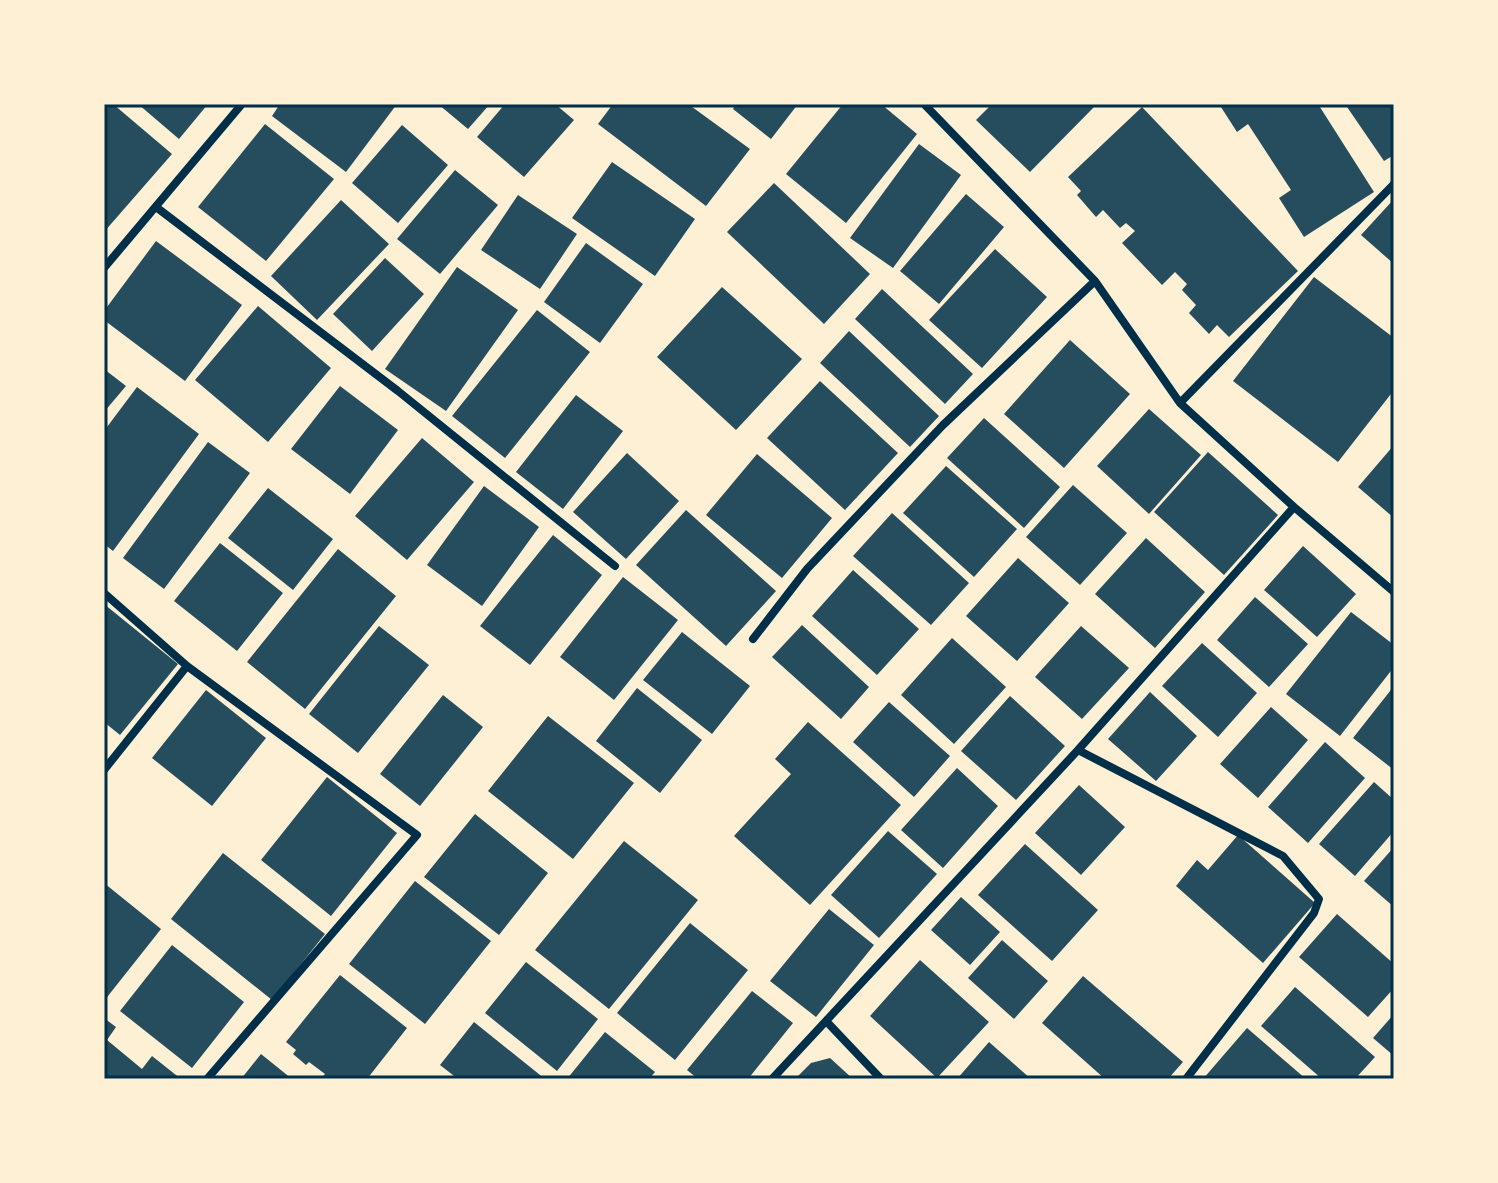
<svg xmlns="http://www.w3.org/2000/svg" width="1498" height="1183" font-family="'Work Sans',sans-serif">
  <rect width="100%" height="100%" fill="#fdf0d5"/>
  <!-- building -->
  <path fill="#264d5e" d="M104 104H113L172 154 104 232Z
    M138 104H208L179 139Z
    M280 104H397L346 172 272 116Z
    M438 104H490L468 129Z
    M505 104H555L574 120 524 177 477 137Z
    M613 104H688L750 149 706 206 598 124Z
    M736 104H798L771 139 733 109Z
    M843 104H881L917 134 846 223 786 174Z
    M992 104H1097L1030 172 976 120Z
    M1219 104H1318L1374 192 1304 237 1279 198 1291 190 1248 124 1237 132Z
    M1345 104H1394V155L1384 161Z
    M1142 107 1298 271 1229 337 1217 325 1209 334 1189 313 1196 305 1182 290 1187 284 1175 272 1162 285 1122 243 1135 231 1126 223 1120 228 1103 210 1096 217 1077 195 1081 191 1068 177Z
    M265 124 334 179 266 261 198 207Z
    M402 125 448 165 398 223 352 183Z
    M919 144 961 175 893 268 850 238Z
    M612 162 695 219 655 276 572 218Z
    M455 170 498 205 440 274 397 239Z
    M774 183 870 274 824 324 727 232Z
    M966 194 1004 227 939 304 900 271Z
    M518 195 577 234 540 289 481 250Z
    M1394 199V264L1361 235Z
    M341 200 389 244 317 320 271 276Z
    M156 241 242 305 185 381 104 320V311Z
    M586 243 643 284 600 343 544 302Z
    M995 249 1047 297 982 368 929 320Z
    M385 258 424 294 372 351 333 314Z
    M457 267 518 310 446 411 385 369Z
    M1314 277 1394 338V390L1338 462 1233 381Z
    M722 287 802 359 736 430 657 357Z
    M882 289 973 374 945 404 855 319Z
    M258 306 331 368 268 442 195 380Z
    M537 310 590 352 505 458 452 416Z
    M849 331 939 416 910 447 820 363Z
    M1070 340 1130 394 1064 468 1004 414Z
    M104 369 126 386 104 412Z
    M820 381 898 453 845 510 767 438Z
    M340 386 398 430 350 494 291 449Z
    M137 387 199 434 113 551 104 544V431Z
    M576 395 623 431 563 509 516 472Z
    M1149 409 1201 455 1149 514 1097 466Z
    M984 418 1060 487 1024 528 947 458Z
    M422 438 474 482 407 560 355 516Z
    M208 442 250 473 164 589 123 558Z
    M1394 445V518L1358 487Z
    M1208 452 1278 515 1224 575 1154 512Z
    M627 453 679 501 626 559 573 512Z
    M757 454 832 518 782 578 706 515Z
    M946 466 1017 529 974 577 903 513Z
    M1073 485 1127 533 1080 585 1026 537Z
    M484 486 539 527 482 606 427 565Z
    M268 488 333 539 293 590 228 538Z
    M686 510 776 591 726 646 636 565Z
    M892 513 969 583 931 625 853 556Z
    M553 535 602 575 530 665 480 626Z
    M1146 538 1205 592 1155 648 1095 594Z
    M220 543 283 593 237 651 174 601Z
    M1303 546 1356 594 1317 637 1264 590Z
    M338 549 396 596 305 709 247 662Z
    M1018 558 1069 603 1017 661 966 616Z
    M853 570 919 629 877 675 812 616Z
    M623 577 678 620 614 700 560 657Z
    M1255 597 1308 644 1269 687 1217 640Z
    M104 604 178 664 120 735 104 722Z
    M1351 612 1394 645V667L1340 736 1286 694Z
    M802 625 869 687 841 719 772 657Z
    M379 626 429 665 358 753 309 714Z
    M1081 626 1129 668 1082 719 1035 677Z
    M682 632 750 686 712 734 643 680Z
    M952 638 1006 687 954 744 901 695Z
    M1202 643 1257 693 1218 737 1162 686Z
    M1394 686V770L1353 738Z
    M637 688 702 740 660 793 596 741Z
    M206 690 266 738 212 806 152 758Z
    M1150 692 1197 736 1156 781 1108 739Z
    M443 695 483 727 420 806 380 774Z
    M1010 696 1065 746 1016 800 961 751Z
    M889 702 950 756 914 797 853 742Z
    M1271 707 1308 740 1258 798 1220 764Z
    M548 716 634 783 573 859 488 791Z
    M808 722 901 805 810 905 734 836 791 774 775 759Z
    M1325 742 1365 778 1308 843 1268 807Z
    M957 768 998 806 943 868 901 830Z
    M327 777 397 833 331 916 261 860Z
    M1374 782 1394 800V831L1355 876 1319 844Z
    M1079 785 1125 827 1081 875 1035 833Z
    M475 814 548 873 499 935 424 877Z
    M888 831 937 874 879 938 831 895Z
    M1238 835 1315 903 1263 963 1176 886 1197 860 1208 870Z
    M624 841 698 900 609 1009 535 950Z
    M1025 844 1098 910 1052 961 978 895Z
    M1394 847V907L1364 881Z
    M223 853 325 934 272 1000 171 919Z
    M415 881 491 941 425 1024 349 964Z
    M104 883 161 929 104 1001Z
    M961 897 1000 932 970 965 931 930Z
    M829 909 874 945 816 1017 770 981Z
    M1337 914 1394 964V988L1368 1017 1299 957Z
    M690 923 748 970 675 1060 617 1013Z
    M1002 940 1048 981 1014 1019 968 978Z
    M172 945 244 1002 192 1068 120 1011Z
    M920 960 989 1022 937 1078 870 1016Z
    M526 962 598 1019 557 1071 485 1013Z
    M340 975 407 1028 367 1079H321L325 1074 309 1062 306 1065 293 1054 296 1050 286 1042Z
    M1083 976 1183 1062 1168 1079H1105L1042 1023Z
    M1295 987 1375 1057 1355 1079H1322L1261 1026Z
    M752 991 793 1023 748 1079H698L687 1070Z
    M1394 1014V1056L1373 1038Z
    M104 1018 116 1027 107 1040 142 1069 152 1056 181 1079H104Z
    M474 1022 545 1079H458L440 1065Z
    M1247 1028 1306 1079H1203Z
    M605 1032 655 1072 649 1079H567Z
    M989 1042 1031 1079H957Z
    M261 1054 292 1079H241Z
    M830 1058 853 1079H795L811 1063Z"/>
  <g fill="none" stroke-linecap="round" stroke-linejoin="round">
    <!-- minor -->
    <path stroke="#003049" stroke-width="8" d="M924 104 1095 281 1180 403 1294 507 1394 592
      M156 207 398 391 615 566
      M104 268 242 104
      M1180 403 1394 184
      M104 593 187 666 417 835 207 1079
      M753 639 807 569 943 425 1095 281
      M1078 750 1283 856 1319 899 1314 913 1186 1079
      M104 770 187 666
      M827 1022 881 1079
      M772 1079 1078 750 1294 507"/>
  </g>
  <!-- border -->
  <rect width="1498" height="1183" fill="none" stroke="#fdf0d5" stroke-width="212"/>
  <rect x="106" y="106" width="1286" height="971" fill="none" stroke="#003049" stroke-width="3"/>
</svg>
